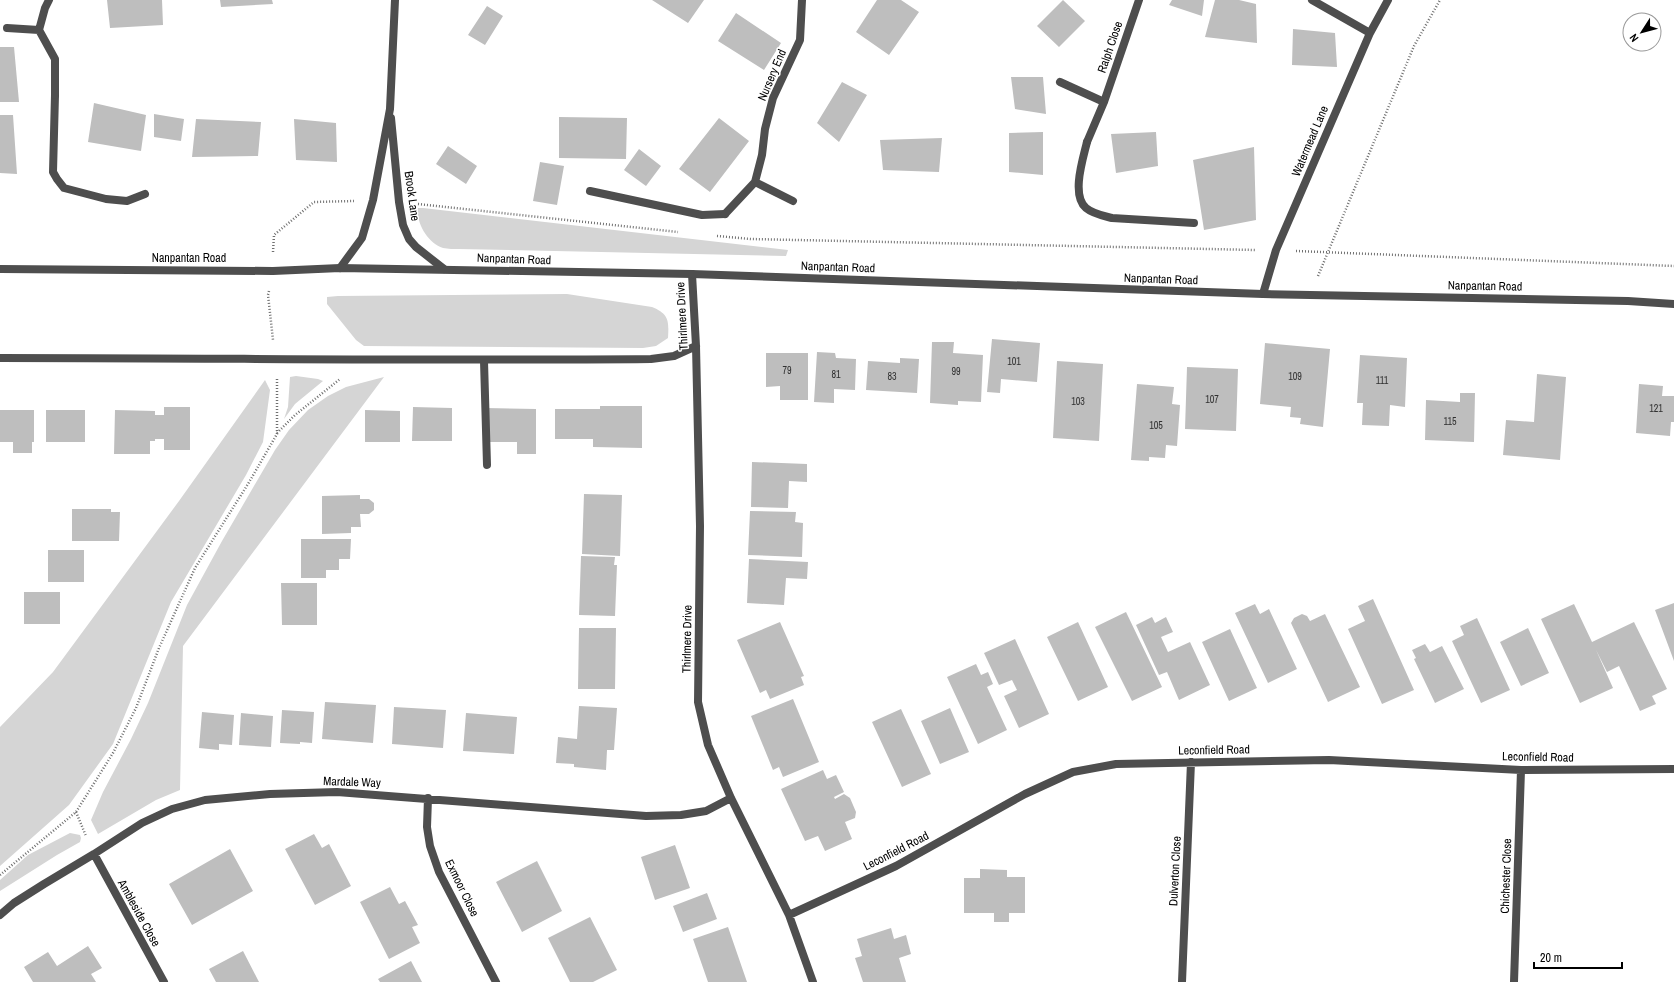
<svg xmlns="http://www.w3.org/2000/svg" width="1674" height="982" font-family="'Archivo Narrow',sans-serif">
  <rect width="100%" height="100%" fill="#fff"/>
  <!-- green -->
  <path fill="#d5d5d5" d="M418 208H423L788 250 786 256 459 249C454 249 448 249 443 248 428 243 416 223 418 208Z
    M567 294 652 307C669 314 669 321 668 338L656 346 643 348 364 346 356 340 327 304V297L338 296Z
    M296 376 318 379 323 381 295 404 284 419 288 407 290 377Z
    M384 377 183 646 180 790 156 800 98 834 91 820 103 792 131 739 148 703 187 605 222 541 275 450 289 430 308 410 328 396 346 387Z
    M265 380 270 390 263 442 246 475 171 602 113 744 69 805 0 866V727L53 672 179 501Z
    M70 833 80 835 81 838 80 842 57 855 0 891V880L28 855Z"/>
  <!-- building -->
  <path fill="#bebebe" d="M107 0H162L163 25 110 28Z
    M220 0H272L273 4 221 7Z
    M652 0H704L688 23Z
    M877 0H901L919 12 889 55 856 32Z
    M1063 0 1085 21 1059 47 1037 26Z
    M1172 0H1204L1202 16 1169 5Z
    M1215 0H1239L1256 4 1257 43 1205 37Z
    M487 6 503 16 485 45 468 35Z
    M736 13 781 43 764 70 718 41Z
    M1293 29 1335 33 1337 67 1292 65Z
    M0 47H14L19 102H0Z
    M1011 77H1043L1046 114 1015 109Z
    M842 82 867 95 839 142 817 123Z
    M94 103 146 115 141 151 88 142Z
    M154 114 184 119 181 141 154 137Z
    M0 115H13L17 174 0 173Z
    M559 117 627 118 626 159 559 158Z
    M719 118 749 141 710 192 679 169Z
    M196 119 261 122 258 156 192 157Z
    M294 119 336 123 337 162 296 160Z
    M1043 132V175L1009 172V133Z
    M1156 132 1158 166 1116 173 1111 134Z
    M942 138 939 172 883 170 880 140Z
    M448 146 477 166 466 184 436 164Z
    M1254 147 1256 220 1204 230 1193 160Z
    M639 149 661 166 646 186 624 170Z
    M540 162 564 166 557 205 533 201Z
    M992 339 1040 343 1037 382 1001 379 1000 393 987 392Z
    M932 342H954L953 353 983 355 981 402 958 401V405L930 403Z
    M1265 343 1330 349 1323 427 1300 424 1301 418 1290 417 1291 407 1260 404Z
    M817 352 835 353 836 358 856 359 855 390 834 389V403L814 402Z
    M766 353H808V400H780V386L766 387Z
    M1360 355 1407 358 1405 407 1390 405 1389 426 1362 425 1363 403H1357Z
    M900 358 919 359 917 393 866 390 868 361 900 363Z
    M1057 361 1103 364 1099 441 1053 438Z
    M1187 367 1238 369 1236 431 1185 429Z
    M1537 374 1566 377 1560 460 1503 455 1506 420 1534 422Z
    M1137 384 1174 387 1172 404 1180 405 1177 446 1166 445 1165 458 1149 457V461L1131 460Z
    M1639 384 1663 386 1662 396H1674V422H1671L1670 436 1636 433Z
    M1460 393H1475L1474 442 1425 440 1426 400 1460 402Z
    M600 406H642V448L593 447V439H555V409H600Z
    M164 407H190V450H164V439H155V441H150V454H114L115 410 155 411V415H164Z
    M413 407 452 408V441H412Z
    M485 408 536 409V454H517V442H485Z
    M0 410H34V442H32V453H13V442H0Z
    M46 410H85V442H46Z
    M365 410 400 411V442H365Z
    M752 462 807 464V482L789 481 788 508 751 507Z
    M584 494 622 495 620 556 582 554Z
    M360 495V499H369L374 503V510L369 514H360L361 527H351V533L322 534V496Z
    M72 509H111V512H120L119 541H72Z
    M750 511 796 512 795 522 803 523 802 557 748 555Z
    M301 539H351L350 559H339V570H326V578H301Z
    M48 550H84V582H48Z
    M581 556 615 557 614 565H617L615 616 579 615Z
    M749 559 808 562 807 579 786 578 784 605 747 603Z
    M281 583H317V625H282Z
    M24 592H60V624H24Z
    M1373 599 1414 690 1382 704 1348 629 1365 621 1358 606Z
    M1674 603V661L1655 610Z
    M1255 604 1260 614 1269 609 1297 669 1268 683 1235 613Z
    M1574 604 1592 642 1634 622 1667 689 1652 696 1656 704 1640 711 1619 666 1607 672 1596 650 1613 688 1580 703 1541 619Z
    M1126 612 1162 687 1132 701 1095 627Z
    M1302 614 1307 616 1310 621 1325 614 1360 687 1328 702 1291 623 1294 618Z
    M1152 617 1155 623 1166 617 1173 632 1161 637 1168 652 1190 642 1210 685 1179 700 1167 672 1159 675 1136 625Z
    M1477 618 1510 690 1481 703 1452 641 1464 635 1460 626Z
    M780 622 804 676 801 677 804 685 770 699 766 690 760 693 737 640Z
    M1078 622 1108 687 1078 701 1047 637Z
    M579 628H616L615 689H578Z
    M1528 628 1549 673 1521 686 1500 642Z
    M1230 629 1257 688 1229 701 1202 642Z
    M1015 639 1049 714 1019 728 1004 696 1017 690 1012 680 999 685 984 653Z
    M1425 644 1430 652 1442 646 1464 689 1435 703 1414 659 1416 658 1412 650Z
    M976 664 981 675 988 672 993 684 987 687 1007 730 978 744 947 677Z
    M793 699 819 762 783 777 779 767 773 770 751 716Z
    M325 702 376 705 373 743 322 739Z
    M579 706 617 708 614 750H607L606 770 574 767V764L556 763 558 737 577 739Z
    M394 707 446 710 443 748 392 744Z
    M950 708 969 752 940 764 921 721Z
    M901 709 931 774 902 787 872 722Z
    M282 710 314 712 312 743 300 742V744L280 743Z
    M202 712 234 715 232 745 219 744V750L199 748Z
    M241 713 273 716 271 747 239 745Z
    M466 713 517 717 514 754 463 751Z
    M823 770 827 779 836 775 844 792 834 797 835 799 844 794 850 798 856 812 855 818 845 822 852 839 825 851 818 836 805 841 781 789Z
    M314 834 322 848 329 844 351 886 315 905 285 849Z
    M675 845 690 888 655 900 641 857Z
    M230 849 253 891 192 925 169 884Z
    M537 861 562 911 522 932 496 882Z
    M980 869 1007 870V877H1025V913H1009V922H994V913H964V878H980Z
    M390 887 399 904 405 901 418 925 412 927 420 943 389 959 360 902Z
    M707 893 717 919 683 932 673 906Z
    M590 917 617 970 593 982H570L548 938Z
    M728 927 747 982H708L693 939Z
    M891 928 894 939 906 935 911 954 899 958 906 982H863L855 958 862 956 857 939Z
    M88 946 102 968 91 974 96 982H33L24 967 48 952 57 966Z
    M243 951 259 982H216L209 969Z
    M411 961 422 982H380L378 979Z"/>
  <g fill="none" stroke-linecap="round" stroke-linejoin="round">
    <!-- path -->
    <path stroke="#707070" stroke-width="2.5" stroke-dasharray="1 2" stroke-linecap="butt" d="M418 204 678 232
      M717 236 751 239 1255 250
      M1296 251 1674 266
      M273 252 274 235 314 202 354 201
      M1318 276 1414 46 1440 0
      M269 291 268 295 273 340
      M277 433 295 415 340 379
      M76 812 86 836
      M0 875 76 812 113 753 136 708 159 648 195 568 248 484 277 434V378"/>
    <!-- service -->
    <path stroke="#4e4e4e" stroke-width="8" d="M55 95 53 172 57 179 64 188 106 199 127 201 145 194
      M1087 142C1083 159 1071 195 1086 208 1093 214 1104 216 1112 218L1194 223
      M590 191 702 215 725 214
      M484 361 487 465"/>
    <!-- minor -->
    <path stroke="#4e4e4e" stroke-width="8" d="M49 0 45 8 39 30 55 59V95
      M1312 0 1370 33
      M7 28 39 30
      M1060 82 1104 102
      M391 118 399 202 403 225 409 239 416 247 444 269
      M1087 142 1104 102 1139 0
      M755 182 793 201
      M725 214 755 182 762 155 765 129 773 98 800 40 802 0
      M340 268 362 238 373 200 390 109 395 0
      M692 274 696 346 700 526 698 702 708 745 731 798 789 915 813 982
      M1263 294 1276 250 1370 33 1388 0
      M0 358C217 358 434 361 651 359L674 356 696 346
      M428 798 427 827 430 846 439 872 496 982
      M94 854 164 982
      M0 915 14 903 44 884 94 854 142 823 172 809 205 800 270 794 337 792 646 816 681 815 706 811 731 798
      M789 915 896 866 1025 794 1073 772 1116 764 1329 760 1521 770 1674 769
      M1182 982 1191 762
      M1514 982 1521 770"/>
    <!-- tertiary -->
    <path stroke="#4e4e4e" stroke-width="8" d="M0 269 273 271 340 268 692 274 1263 294 1628 301 1674 304"/>
  </g>
  <g text-anchor="middle" stroke-width="3" stroke-linejoin="round" paint-order="stroke">
    <!-- number labels -->
    <g font-size="10" fill="#303030">
      <text x="1014" y="365">101</text>
      <text x="787" y="374">79</text>
      <text x="956" y="375">99</text>
      <text x="836" y="378">81</text>
      <text x="892" y="380">83</text>
      <text x="1295" y="380">109</text>
      <text x="1382" y="384">111</text>
      <text x="1212" y="403">107</text>
      <text x="1078" y="405">103</text>
      <text x="1656" y="412">121</text>
      <text x="1450" y="425">115</text>
      <text x="1156" y="429">105</text>
    </g>
    <!-- street labels -->
    <g font-size="12" fill="#000" stroke="#fff">
      <text transform="translate(1110 47) rotate(-71)" y="4">Ralph Close</text>
      <text transform="translate(772 75) rotate(-67)" y="4">Nursery End</text>
      <text transform="translate(1310 141) rotate(-67)" y="4">Watermead Lane</text>
      <text transform="translate(412 196) rotate(82)" y="4">Brook Lane</text>
      <text x="189" y="262">Nanpantan Road</text>
      <text transform="translate(514 259) rotate(2)" y="4">Nanpantan Road</text>
      <text transform="translate(838 267) rotate(2)" y="4">Nanpantan Road</text>
      <text transform="translate(1161 279) rotate(2)" y="4">Nanpantan Road</text>
      <text transform="translate(1485 286) rotate(1)" y="4">Nanpantan Road</text>
      <text transform="translate(682 316) rotate(-93)" y="4">Thirlmere Drive</text>
      <text transform="translate(687 639) rotate(-89)" y="4">Thirlmere Drive</text>
      <text transform="translate(1214 750) rotate(-1)" y="4">Leconfield Road</text>
      <text transform="translate(1538 757) rotate(1)" y="4">Leconfield Road</text>
      <text transform="translate(352 782) rotate(2)" y="4">Mardale Way</text>
      <text transform="translate(896 851) rotate(-27)" y="4">Leconfield Road</text>
      <text transform="translate(1175 871) rotate(-87)" y="4">Dulverton Close</text>
      <text transform="translate(1506 876) rotate(-88)" y="4">Chichester Close</text>
      <text transform="translate(462 888) rotate(64)" y="4">Exmoor Close</text>
      <text transform="translate(139 913) rotate(61)" y="4">Ambleside Close</text>
    </g>
  </g>
  <!-- north arrow -->
  <g transform="translate(1642 32) rotate(234)"><circle r="19" fill="#ffffff" stroke="#999999"/>
  <path d="M0-3L7 15L0 10L-7 15Z" fill="#000000"/>
  <text y="-6" font-size="11" font-weight="bold" text-anchor="middle" fill="#000000">N</text>
  </g>
  <!-- scale -->
  <path d="M1534 962v6h88v-6" fill="none" stroke="#000000" stroke-width="2"/>
  <text x="1540" y="962" font-size="12" fill="#000000" stroke="#ffffff" stroke-width="3" paint-order="stroke">20 m</text>
</svg>
